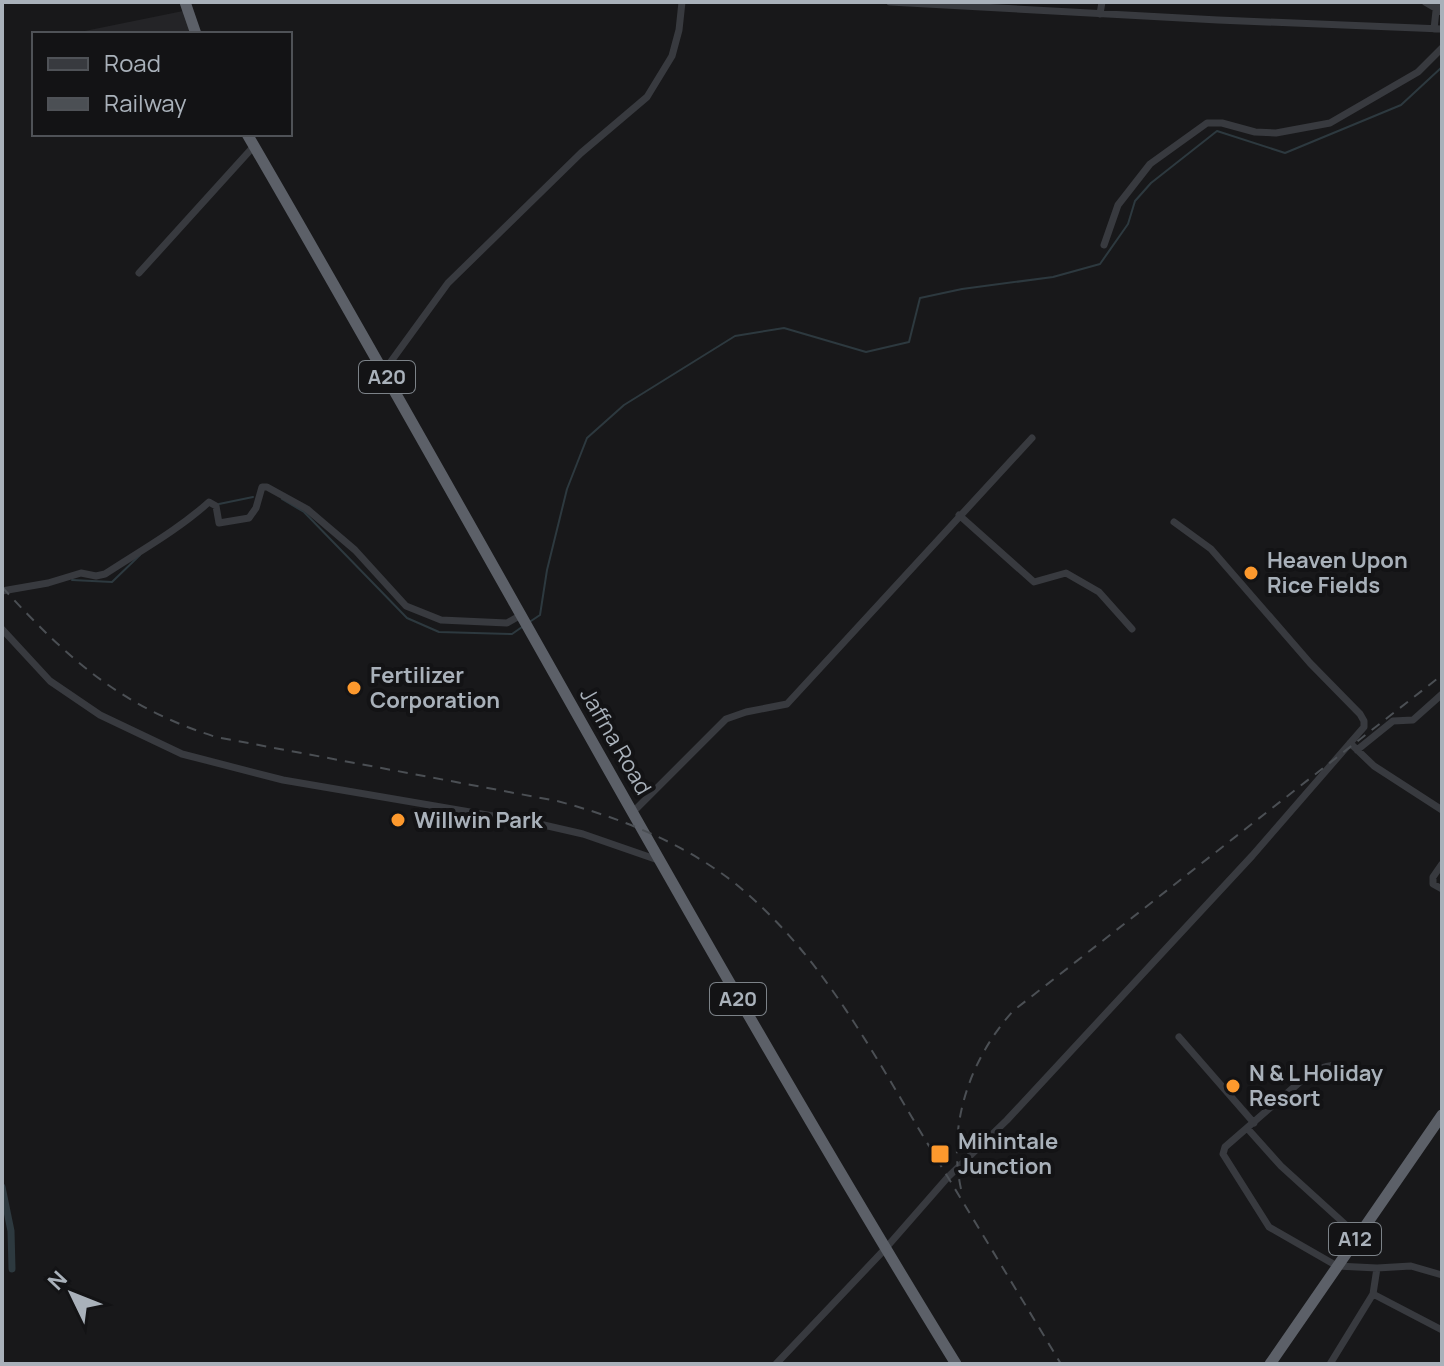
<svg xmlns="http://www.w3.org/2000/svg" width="1444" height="1366" font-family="Manrope,sans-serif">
  <rect width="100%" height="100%" fill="#18181a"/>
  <!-- built -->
  <path fill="#242427" d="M188 10 196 34H70Z"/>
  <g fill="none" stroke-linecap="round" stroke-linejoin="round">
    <!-- stream -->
    <path stroke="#2d393f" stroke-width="2" d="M282 499 304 512 407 618 439 632 512 634 522 627
      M219 504 253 497
      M72 580 112 582 140 555
      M531 621 540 615 547 570 567 489 587 438 624 405 735 336 784 328 866 352 909 342 920 298 962 289 1053 277 1100 264 1128 224 1135 201 1151 183 1217 131 1285 153 1401 105 1442 67"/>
    <!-- canal -->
    <path stroke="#2d393f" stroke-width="7" d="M2 1187 11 1231 12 1269"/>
    <!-- minor -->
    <path stroke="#383a3f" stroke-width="7" d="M890 2 1218 20 1442 29
      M1425 2 1442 12
      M1100 14 1102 2
      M1434 29 1437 2
      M1104 245 1118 205 1150 164 1207 123H1222L1255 132 1276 133 1330 123 1418 72 1442 48
      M139 273 254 146
      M384 371 448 283 581 153 647 97 672 56 679 30 682 2
      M959 515 1034 582 1066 573 1099 592 1132 629
      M2 591 48 583 81 573 96 576 105 574C140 551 178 530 209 502L216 506 219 523 249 518 256 508 262 487H267L307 509 355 550 406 606 441 620 507 623 521 615
      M2 629 50 681 100 715 182 754 283 780 535 823 583 834 658 860
      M1350 743 1374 766 1442 810
      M1357 750 1393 721 1413 720 1442 694
      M633 812 726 719 746 712 787 704 1032 438
      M1442 864 1433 877V884L1442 889
      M1179 1037 1254 1123
      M1355 1073C1333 1064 1329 1062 1308 1075L1225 1147 1223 1154 1269 1227 1337 1266 1377 1268 1411 1266 1442 1275
      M1247 1128 1281 1166 1358 1236
      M1373 1294 1442 1330
      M776 1364 885 1249 948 1177 1007 1120 1252 856 1364 727V721L1360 714 1310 663 1211 549 1174 522
      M1330 1364 1373 1294 1377 1268"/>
    <!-- trunk -->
    <path stroke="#5c6068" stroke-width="11" d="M185 2 196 34
      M247 134C485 543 708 961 956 1364
      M1270 1364 1442 1115"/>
    <!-- rail -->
    <path stroke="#4b4f54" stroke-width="2" stroke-dasharray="10 8" stroke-linecap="butt" d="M2 587C68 659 121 707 216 737L557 801C618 817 681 842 732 881 815 947 867 1042 920 1131 967 1209 1014 1286 1061 1364
      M961 1189C947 1125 970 1059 1013 1011L1442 675"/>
  </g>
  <!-- markers -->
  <g fill="#fd992d" stroke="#131315" stroke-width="3">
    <circle cx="1251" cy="573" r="8"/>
    <circle cx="354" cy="688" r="8"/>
    <circle cx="398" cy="820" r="8"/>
    <circle cx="1233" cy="1086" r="8"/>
    <rect x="930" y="1144" width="20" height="20" rx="4"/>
  </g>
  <g text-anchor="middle" stroke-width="8" stroke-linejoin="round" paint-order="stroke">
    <!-- shield labels -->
    <g fill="#131315" stroke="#7c8288" stroke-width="2">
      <rect x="359" y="361" width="56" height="32" rx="6"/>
      <rect x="710" y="983" width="56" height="32" rx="6"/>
      <rect x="1329" y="1223" width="52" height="32" rx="6"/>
    </g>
    <g font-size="20" font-weight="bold" fill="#a9b1ba">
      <text x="387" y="384">A20</text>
      <text x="738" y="1006">A20</text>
      <text x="1355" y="1246">A12</text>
    </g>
    <!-- poi labels -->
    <g font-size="22" font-weight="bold" fill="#a9b1ba" stroke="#131315" text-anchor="start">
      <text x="1267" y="568">Heaven Upon<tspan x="1267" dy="25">Rice Fields</tspan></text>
      <text x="370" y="683">Fertilizer<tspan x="370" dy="25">Corporation</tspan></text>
      <text x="414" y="828">Willwin Park</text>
      <text x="1249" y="1081">N &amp; L Holiday<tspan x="1249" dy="25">Resort</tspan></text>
      <text x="958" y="1149">Mihintale<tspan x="958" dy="25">Junction</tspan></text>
    </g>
    <!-- street labels -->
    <g font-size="22" fill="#a9b1ba" stroke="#131315">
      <text transform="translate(616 741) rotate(60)" y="8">Jaffna Road</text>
    </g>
  </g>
  <!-- border -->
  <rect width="1444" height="1366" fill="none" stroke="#a9b1ba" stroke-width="8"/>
  <!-- legend -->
  <rect x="32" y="32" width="260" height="104" fill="#131315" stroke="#4f5257" stroke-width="2"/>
  <rect x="48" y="58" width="40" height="12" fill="#383a3f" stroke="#4f5257" stroke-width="2"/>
  <text x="104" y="72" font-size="24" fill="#a9b1ba">Road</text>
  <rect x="48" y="98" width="40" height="12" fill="#4b4f54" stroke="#4f5257" stroke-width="2"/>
  <text x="104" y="112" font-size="24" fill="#a9b1ba">Railway</text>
  <!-- north arrow -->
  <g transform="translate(72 1294) rotate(313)" stroke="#131315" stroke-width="6" paint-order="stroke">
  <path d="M0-6L14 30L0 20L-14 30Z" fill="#a9b1ba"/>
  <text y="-12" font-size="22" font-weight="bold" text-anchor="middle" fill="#a9b1ba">N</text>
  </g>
</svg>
